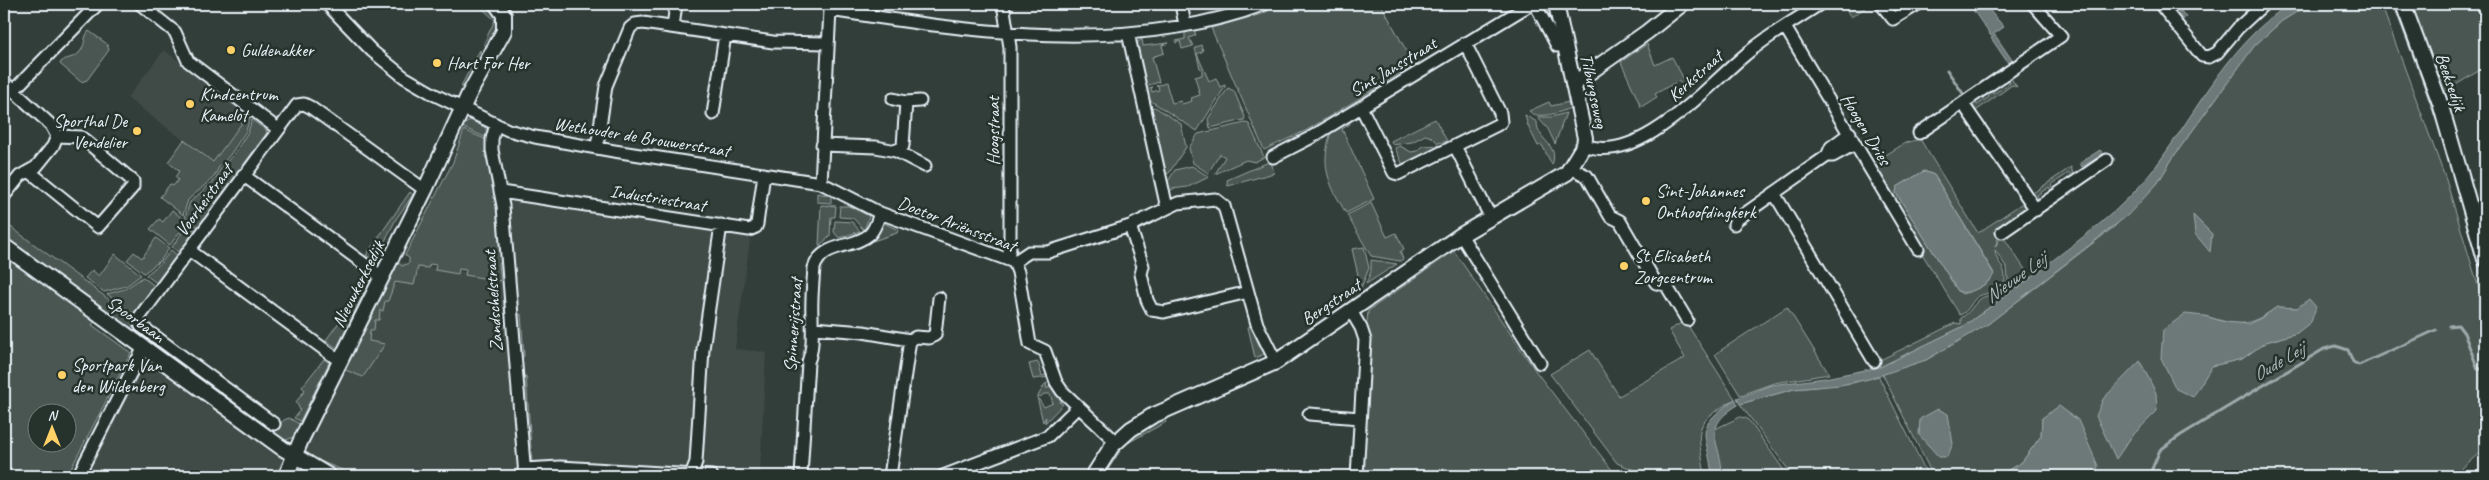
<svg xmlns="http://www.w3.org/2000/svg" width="2489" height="480" font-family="Caveat,sans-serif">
  <rect width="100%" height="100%" fill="#323e39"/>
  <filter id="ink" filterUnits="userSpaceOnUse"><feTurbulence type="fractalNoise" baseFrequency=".02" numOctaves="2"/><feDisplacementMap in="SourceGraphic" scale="10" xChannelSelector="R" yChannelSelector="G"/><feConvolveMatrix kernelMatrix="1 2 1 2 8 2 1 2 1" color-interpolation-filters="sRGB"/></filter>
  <g filter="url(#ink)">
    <!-- built -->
    <path fill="#3f4b46" d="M164 50 249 113 213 162 127 98Z
      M502 198 751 233 735 349 766 352 760 474 531 465V476H81L142 358 296 452 395 261 508 279Z"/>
    <!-- green -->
    <path fill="#495651" stroke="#98a4a4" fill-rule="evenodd" d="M477 4H486L498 19 497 32 487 49 484 43 495 20Z
      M1281 4H1381L1414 65 1307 130 1264 150 1211 28 1262 14Z
      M1842 4H1862L1865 8 1851 17Z
      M2309 4H2381L2446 180 2483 302 2481 310 2485 326V448L2453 476H2094L2098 466 2042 418 2041 436 2022 462 1998 476H1933L1882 373 1926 360 1988 324 2114 227 2157 184 2174 156 2255 45 2282 21ZM2277 307 2297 308V333L2266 342 2242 359 2212 366 2205 316C2239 326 2247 328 2277 307ZM2140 361 2157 411 2132 436 2116 458 2124 380Z
      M2393 4H2398L2421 63 2417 67Z
      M2410 4H2485V67L2441 94Z
      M1194 30 1196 35 1189 38 1193 46 1182 49 1180 41 1176 43V41L1185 39V33Z
      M89 31 107 44 109 50 87 80 81 82 60 64 61 62C66 57 73 59 79 53 86 46 83 37 89 31Z
      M1142 39 1143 46 1169 43 1162 45 1164 53 1152 57 1159 82 1145 86 1135 44Z
      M1647 44 1655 65 1672 57 1687 85 1684 87 1678 81 1655 94 1657 97 1641 107 1621 62Z
      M1201 45 1203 51 1197 54 1209 81 1216 78 1220 87 1225 85V87L1197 131 1148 99 1145 89 1153 87 1151 88 1152 92 1159 90 1158 86H1156L1166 83 1172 103 1181 101 1182 104 1192 101 1191 98 1200 95 1195 77 1202 75V69L1200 68 1195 48Z
      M480 50 481 58 465 88 461 86Z
      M2419 72 2425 74 2442 124 2439 128Z
      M2007 77H2010L2017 87 2012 85 1973 113 1970 104 1974 100 1977 105 1989 97 1986 92 1990 89 1993 94 2010 83Z
      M1228 88 1234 91 1245 117 1244 120 1210 128 1208 119Z
      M1549 102 1551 106 1569 102 1570 108C1559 113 1538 120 1529 111Z
      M1155 107 1181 124 1186 147 1169 173 1165 174 1150 108Z
      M1566 113 1555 144 1548 129 1537 117H1552Z
      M1525 115 1537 122C1537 141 1560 144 1552 165L1542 145 1538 146 1528 126Z
      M247 116 250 118 246 131 230 155 219 167 214 177 188 200 183 215 160 197 170 184 173 186 178 180 175 177 179 171 168 162 184 140 213 162Z
      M1435 119 1447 141 1438 143 1432 137 1425 135 1412 142 1393 145 1391 141Z
      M252 120 267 131 266 134 199 228 185 217 190 202 215 180 221 168 234 154 248 132Z
      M470 120 486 128 487 138 462 127Z
      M1349 121 1350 124 1342 129 1374 199 1346 213C1328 183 1320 166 1331 132Z
      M1245 123 1249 124 1264 157 1255 162 1246 160 1215 174 1225 157 1220 154 1208 173 1193 163 1189 148 1198 134Z
      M464 130 487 140 500 221H498L500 253H503V259L499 264 501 281 465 275 466 270 459 269 458 274 435 270 436 265 430 264 428 268 418 267 414 285 395 282 388 301H385L383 311 380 310 379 320H375L374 330H370L369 341 385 344 363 377 343 369 397 262 402 266 409 263V258L405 255 453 162Z
      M1920 139 1978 233 2024 202 2029 208 2000 233 1995 247 2002 235 2030 277 2017 288 2015 286 2009 293 1964 326 1880 367 1878 361 1955 323 1961 324V318C1970 313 1972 306 1979 300 1989 291 2000 301 2008 279L2007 268 1995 250C1995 263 2009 268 2004 284 1994 296 1985 291 1976 298 1970 304 1969 311 1960 315L1916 244 1873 163 1905 143ZM1924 171 1934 175 1994 273C1990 285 1973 291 1962 294L1958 291 1896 193 1897 187Z
      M1444 145 1404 167 1395 148 1400 146 1411 152 1417 151 1422 146Z
      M1271 161 1274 173 1228 186 1227 180Z
      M1192 166 1209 177 1188 187 1172 189 1169 194 1167 183 1175 170Z
      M2071 167 2074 177 2072 179 2069 173 2051 185 2054 191 2052 192 2049 187 2037 195 2040 201 2035 204 2023 186 2027 184 2033 193Z
      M2453 177 2458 179 2485 272V288Z
      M410 192 413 195 396 219 386 239 378 264 366 255Z
      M817 193 831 196V203L817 202Z
      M1371 203 1387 237 1396 233 1404 249 1400 252 1403 259 1400 261 1371 256 1347 215Z
      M821 205 836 206 835 217H831L830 236 819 246Z
      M840 206H849L869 216 865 228 863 229 853 218 839 217Z
      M172 210 193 227 179 233 170 245 150 229 159 219 163 222Z
      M835 221 852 222 860 231 839 238 834 232Z
      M4 222 134 318 131 322 134 325 131 328 110 316 4 239Z
      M884 223 898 230 897 233 873 241 871 238Z
      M195 229 197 231 182 255 172 247 182 233Z
      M156 238 169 248 161 260 144 273 127 260 134 252 142 258Z
      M1364 247 1369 268 1361 288 1352 249Z
      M171 250 180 258 159 285 146 275 161 263Z
      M1454 251 1537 373 1612 470 1620 476H1362L1369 344 1365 323 1367 322 1368 311Z
      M4 253 96 320 92 325 131 353 67 476H4ZM38 412H68V442H38Z
      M115 254 141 275 126 286 104 292 85 278 92 270 99 276Z
      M1371 260 1397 264 1366 284 1371 271Z
      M143 277 157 288 136 316 107 294 125 289Z
      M361 292 364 293 337 348 326 340Z
      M1787 307 1829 374 1774 383 1740 395 1715 354Z
      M521 314 524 356 523 357 520 355 517 317Z
      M1685 321 1735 399C1690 425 1698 429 1705 476H1649L1617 463 1550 374 1590 350 1619 396 1685 358 1669 330Z
      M1251 326 1261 349 1265 350 1264 354 1255 358 1248 327Z
      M152 339 278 426 284 420 289 418 301 425 295 436 287 440 278 438 185 372 150 342Z
      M324 359 329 363 300 421 294 418 300 410 296 402 305 390 302 387Z
      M1038 362 1042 376 1049 374 1050 377 1033 379 1029 364Z
      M1878 375 1928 476H1793L1740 404 1794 389 1853 383Z
      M526 376 532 462 528 459 522 377Z
      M1050 382 1066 401 1059 402 1063 404 1045 423 1046 417 1043 422 1037 397 1044 407 1053 403 1050 394H1044L1040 397 1038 396 1045 384 1047 383 1046 388H1049Z
      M1164 417 1166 422 1124 445 1104 476H1099C1119 446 1132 433 1164 417Z
      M1740 417 1746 418 1750 422 1788 476H1718L1713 430Z
      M320 461 357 476H344L319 464Z"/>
    <!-- water -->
    <path fill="#6d7978" stroke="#9ea9ab" d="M1969 4H1984L2004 27 1991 36Z
      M2175 4 2186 17 2182 21 2170 7Z
      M2290 4H2309L2282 21 2255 45 2174 156 2157 184 2128 215 1988 324 1926 360 1869 379 1840 385 1794 389 1740 404 1737 398 1771 385 1825 378 1880 367 1964 326 2009 293 2016 286 2018 288C2060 252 2110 222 2146 179 2192 122 2226 44 2290 4Z
      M1995 35 2014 63 2010 66 1991 38Z
      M2100 150 2104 154 2082 167 2080 163Z
      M1924 171 1934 175 1994 274C1990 283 1968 297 1958 291L1896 193 1897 187Z
      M2193 215 2212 234 2210 252 2195 234Z
      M2309 299 2316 307 2311 322 2297 333 2266 342 2242 359 2212 366 2193 397 2176 389 2161 358 2163 330 2185 314 2205 316 2225 322 2248 324 2261 318 2277 307 2297 308Z
      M2140 361 2156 393 2157 411 2132 436 2116 459 2096 416 2103 399Z
      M1735 399 1738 405C1698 429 1723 444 1722 476H1712C1707 429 1691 431 1735 399Z
      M2059 406 2078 420 2098 466 2094 476H1998L2022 462 2041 436 2042 418Z
      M1938 409 1948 414 1953 444 1947 457H1939L1919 435 1920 419Z"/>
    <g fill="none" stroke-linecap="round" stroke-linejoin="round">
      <!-- stream -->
      <path stroke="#9ea9ab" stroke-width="3" d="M1947 70 1964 95
        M1971 105 1975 111
        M1978 116 1988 130
        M1994 138 2004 154
        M2449 326 2458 325 2464 333 2478 369H2484
        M2149 476 2160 450 2181 435 2324 349 2336 346 2348 350 2353 362 2359 365 2436 330"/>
      <!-- minor casing -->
      <g stroke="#e8f1f8" stroke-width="15">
        <path id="minor" d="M140 4 175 32 188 61 278 129
          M327 4 372 51 404 77 435 95 508 130 535 137 614 151 821 183 880 213 1014 262 1018 272 1030 344 1045 351 1056 382 1062 391 1116 442
          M1003 4 1010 47V248L1007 259
          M1181 4 1185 25
          M1535 4 1557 46 1565 45
          M1881 4 1893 19 1918 4
          M2160 4 2202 56 2209 57 2217 53 2238 28 2264 4
          M830 10C972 32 1127 56 1265 4
          M673 27 676 4
          M1785 27 1918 249
          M1128 33 1167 208
          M4 82 51 125 57 136 53 146 36 167 20 176 4 196
          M13 91 98 4
          M893 99 906 102 903 146 896 151
          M906 102 920 101
          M1963 104 2036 210
          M1361 107 1394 173 1398 174 1497 125 1501 122 1500 113 1465 43
          M713 114 725 35
          M496 124 492 139V150L503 206 525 476
          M1850 133 1831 147 1827 156H1833L1855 144
          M1919 133 2061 36 2033 4
          M822 145 876 147 896 151 925 166
          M1584 145C1641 167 1710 82 1750 51 1772 33 1797 19 1820 4
          M1455 146 1472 180
          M597 147 606 86 630 28 635 24 643 23 773 42 828 43
          M1273 157 1310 138 1531 4
          M1571 168 1587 176 1610 216 1620 221 1656 283 1666 285 1687 320
          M29 171 98 227 133 187V181L81 137 57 136
          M243 175 382 277
          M821 183 830 10
          M1473 183 1491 218
          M501 192 749 230 756 227 757 224 764 174
          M1774 193 1874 361
          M1734 224 1736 220 1827 156
          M1130 226 1143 266 1141 274 1147 300 1152 310 1164 312 1248 292
          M2002 232 2107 160
          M1461 235 1540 363
          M189 250 340 361
          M1014 262 1029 252H1048L1130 226 1178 203 1215 199 1224 206 1257 324 1276 362
          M1351 311 1361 328 1365 340 1357 476
          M814 328 863 332 910 340 890 476
          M910 340 916 337 929 338 935 335 939 298
          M1309 414 1360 418
          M274 424 152 334 141 326 138 319 297 105 304 104 310 107 425 190
          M524 469 560 467 712 476
          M691 475 696 462 703 349 721 225
          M78 476 144 347
          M801 476 808 362C814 347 812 331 812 315 811 300 813 283 814 268 822 242 853 249 870 234 875 229 878 219 880 213
          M943 476 1048 436 1078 407"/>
      </g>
      <!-- tertiary casing -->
      <g stroke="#e8f1f8" stroke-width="18">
        <path id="tertiary" d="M2403 4 2440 103 2485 259
          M1573 84 1647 32 1682 4
          M4 246 282 448 329 476
          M286 476 301 440 425 190 469 94 504 31V15L496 4
          M1093 476 1112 446 1131 429 1152 416 1276 362 1461 235 1567 173 1584 145 1585 138 1556 4"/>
      </g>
      <!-- minor -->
      <use href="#minor" stroke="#26332d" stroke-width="11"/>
      <!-- tertiary -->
      <use href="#tertiary" stroke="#26332d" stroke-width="14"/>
    </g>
  </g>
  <!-- markers -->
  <g fill="#ffd166" stroke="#26332d" stroke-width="2">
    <circle cx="231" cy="50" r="5"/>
    <circle cx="437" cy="63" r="5"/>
    <circle cx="190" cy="104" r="5"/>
    <circle cx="137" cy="131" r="5"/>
    <circle cx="1646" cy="201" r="5"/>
    <circle cx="1624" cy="266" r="5"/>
    <circle cx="62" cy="375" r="5"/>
  </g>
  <g text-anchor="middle" stroke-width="5" stroke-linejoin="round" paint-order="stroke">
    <!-- poi labels -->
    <g font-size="18" fill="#e8f1f8" stroke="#26332d" text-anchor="start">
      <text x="241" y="56">Guldenakker</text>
      <text x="447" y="69">Hart For Her</text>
      <text x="200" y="100">Kindcentrum<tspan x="200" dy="21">Kamelot</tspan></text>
      <text x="127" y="127" text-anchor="end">Sporthal De<tspan x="127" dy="21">Vendelier</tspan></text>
      <text x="1656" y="197">Sint-Johannes<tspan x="1656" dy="21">Onthoofdingkerk</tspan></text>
      <text x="1634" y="262">St Elisabeth<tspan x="1634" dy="21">Zorgcentrum</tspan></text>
      <text x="72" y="371">Sportpark Van<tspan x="72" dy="21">den Wildenberg</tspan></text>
    </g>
    <!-- street labels -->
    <g font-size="18" fill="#e8f1f8" stroke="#26332d">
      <text transform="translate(1393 67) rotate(-31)" y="6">Sint Jansstraat</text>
      <text transform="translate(1695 76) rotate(-42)" y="6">Kerkstraat</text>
      <text transform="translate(2451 82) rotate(71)" y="6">Beeksedijk</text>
      <text transform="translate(1594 91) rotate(78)" y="6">Tilburgseweg</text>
      <text transform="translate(1866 129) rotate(59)" y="6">Hoogen Dries</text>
      <text transform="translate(993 131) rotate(-90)" y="6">Hoogstraat</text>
      <text transform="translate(642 137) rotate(9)" y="6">Wethouder de Brouwerstraat</text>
      <text transform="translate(658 198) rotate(9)" y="6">Industriestraat</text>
      <text transform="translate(204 200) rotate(-54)" y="6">Voorheistraat</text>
      <text transform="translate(957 224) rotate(21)" y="6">Doctor Ariënsstraat</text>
      <text transform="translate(358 284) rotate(-63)" y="6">Nieuwkerksedijk</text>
      <text transform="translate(493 301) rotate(-94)" y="6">Zandschelstraat</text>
      <text transform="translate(1331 302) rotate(-34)" y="6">Bergstraat</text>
      <text transform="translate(136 319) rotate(36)" y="6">Spoorbaan</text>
      <text transform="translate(793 325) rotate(-86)" y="6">Spinnerijstraat</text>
    </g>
    <!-- water labels -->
    <g font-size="19" font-style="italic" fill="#b1bbbe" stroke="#26332d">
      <text transform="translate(2015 277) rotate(-36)" y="7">Nieuwe Leij</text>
      <text transform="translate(2278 361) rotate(-31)" y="7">Oude Leij</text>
    </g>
  </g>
  <!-- margin -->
  <rect width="2489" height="480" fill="none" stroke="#26332d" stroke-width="20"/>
  <rect x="10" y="10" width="2469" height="460" fill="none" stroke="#e8f1f8" stroke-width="2" filter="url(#ink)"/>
  <!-- north arrow -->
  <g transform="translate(52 428)"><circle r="24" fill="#26332d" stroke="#747f7e"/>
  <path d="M0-4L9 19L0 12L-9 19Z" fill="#ffd166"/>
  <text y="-8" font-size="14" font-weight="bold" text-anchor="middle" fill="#e8f1f8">N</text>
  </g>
</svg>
